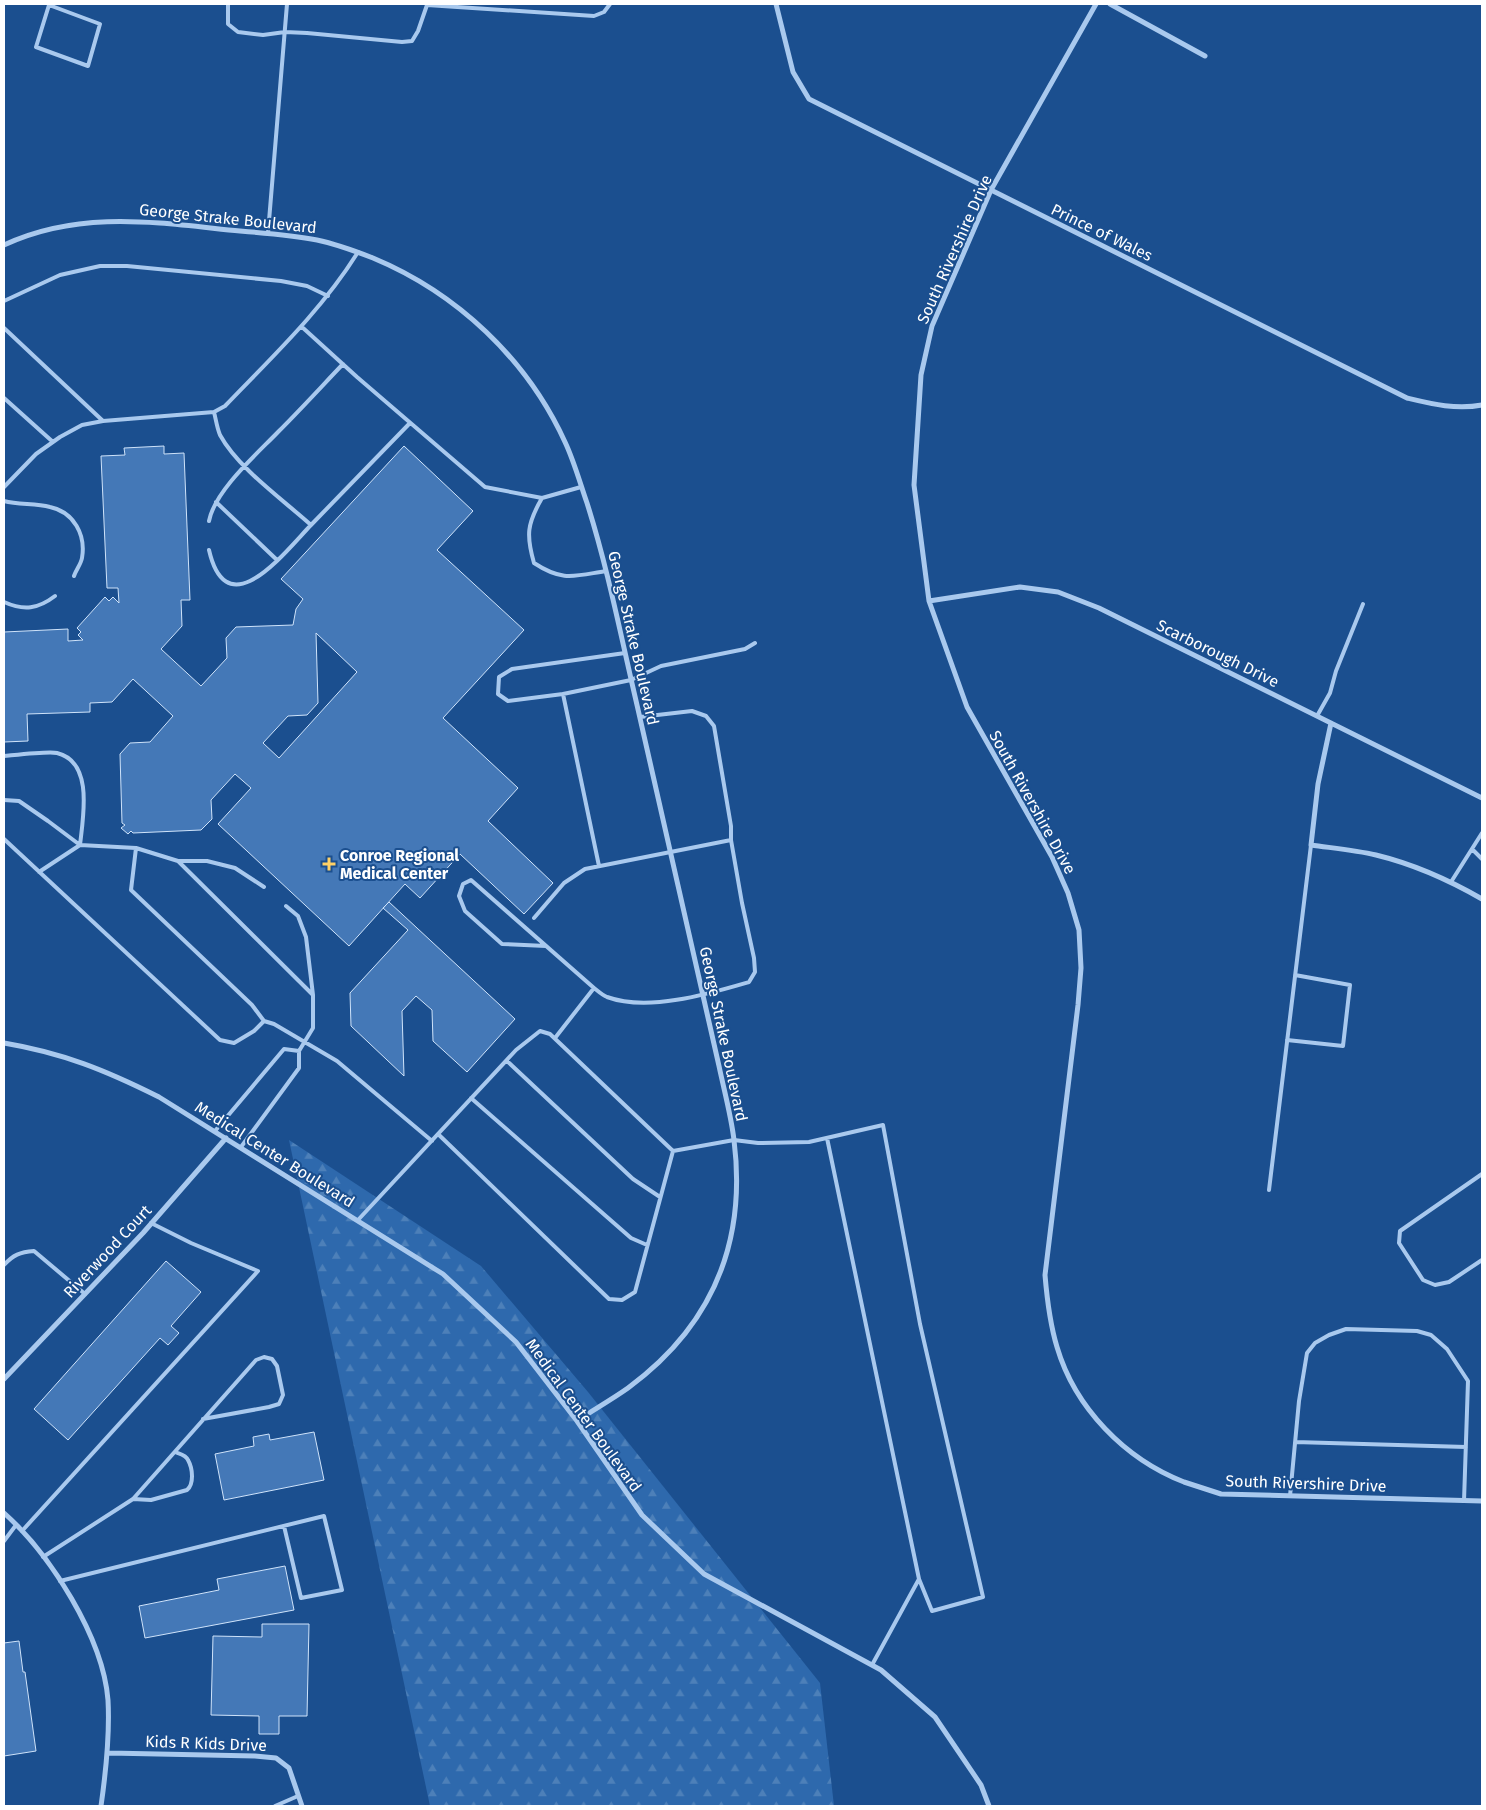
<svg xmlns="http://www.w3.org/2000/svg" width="1486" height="1810" font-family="'Fira Sans',sans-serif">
  <defs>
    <pattern id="forest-firs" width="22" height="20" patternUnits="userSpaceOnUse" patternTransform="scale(1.25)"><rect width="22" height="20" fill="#2e69ad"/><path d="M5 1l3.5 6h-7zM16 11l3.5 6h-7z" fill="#4d80b9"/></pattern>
  </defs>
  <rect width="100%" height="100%" fill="#1b4f8f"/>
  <!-- forest -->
  <path fill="url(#forest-firs)" d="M289 1140 481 1266 588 1392 820 1683 834 1806H430Z"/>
  <!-- building -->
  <path fill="#4478b7" stroke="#cfe3fa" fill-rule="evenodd" d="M164 446V454L184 453 190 600H181L182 626 161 649 201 686 227 658 226 638 236 627 293 625 296 609 303 599 281 579 404 446 473 511 437 550 524 630 443 718 518 788 488 821 553 883 524 914 460 854 420 898 405 884 349 946 218 824 251 788 235 774 211 800 212 819 201 830 133 833 131 831 128 834 121 828 125 825 122 823 120 754 130 743 150 742 173 716 133 679 112 702 90 703V712L27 714 28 741 4 742V632L68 629V641L83 640 78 635 81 632 77 628 105 597 109 601 113 597 119 603 118 588H107L101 456 125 455 124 448ZM316 633 357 672 279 758 263 743 288 716 307 715 318 703Z
    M389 902 515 1019 467 1072 433 1041 432 1010 416 996 402 1011 404 1076 351 1026 350 993 408 930 383 908Z
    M166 1261 201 1292 171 1326 179 1333 168 1345 160 1338 68 1440 34 1409Z
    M314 1432 324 1480 224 1500 215 1454 254 1446 253 1437 269 1434 270 1440Z
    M285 1566 294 1610 145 1638 139 1606 219 1590 217 1579Z
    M262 1624H309L307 1716H279V1734H259V1716L211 1715 213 1636 262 1637Z
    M19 1641 23 1672H25L36 1751 4 1756V1643Z"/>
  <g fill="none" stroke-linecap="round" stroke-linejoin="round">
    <!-- service -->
    <path stroke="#a9c9ee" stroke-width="4" d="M228 4V24L238 32 263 35 285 32 307 33 402 42 412 41 418 31 427 5 594 16 604 12 610 4
      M49 5 100 24 88 66 36 47 49 5V4
      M268 233 287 4
      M4 301 60 275 100 266H127L281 281 307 286 328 296
      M302 327 357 377 485 487 542 498 581 487
      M4 328 103 421
      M4 398 53 442
      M214 412C216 420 217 428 220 435 238 468 282 499 311 525L410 423
      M4 487 36 454 60 437 82 425 103 421 214 412 225 406C272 357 322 310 358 252
      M542 498C527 524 526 535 534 563 563 582 574 576 606 571
      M4 501C19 505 35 503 50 507 74 512 86 535 82 558 81 564 76 570 74 576
      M216 502 277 560
      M209 521C215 490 257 454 279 431 301 409 322 386 343 364
      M209 550C227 628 284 553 311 525
      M4 602C24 611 38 609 55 596
      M625 653 512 669 499 677 498 694 508 701 563 694 631 680 661 666 745 649 755 643
      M563 694 599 866
      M1317 716 1330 693 1336 671 1363 604
      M640 717 692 711 706 716 714 726 731 826V840
      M4 756C15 755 49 751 57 753 94 762 83 817 80 845L136 848 178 861 313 995V1028L299 1051V1068L241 1147
      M4 800 19 801 48 821 80 845 39 872
      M4 839 220 1040 234 1043 254 1031 264 1021 274 1024 337 1061 432 1141
      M136 848 131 890 252 1005 264 1021
      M1472 849 1482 859
      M178 861H207L235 868 264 887
      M1451 882 1482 833
      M286 906 298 916 306 937 313 995
      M534 918 564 883 585 869 731 840 742 903 754 958 755 972 749 982C708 994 648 1012 607 997 602 995 598 991 594 988L555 1038
      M546 946 502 944 465 911 459 896 463 884 471 880 594 988
      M1287 1040 1343 1046 1350 985 1295 975
      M507 1061 633 1179 660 1197
      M471 1098 631 1238 647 1245
      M215 1131 284 1049 299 1051
      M438 1134 609 1299 622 1300 635 1292 673 1151
      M827 1138 919 1579
      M1482 1174 1400 1231 1399 1243 1423 1280 1435 1285 1449 1282 1482 1260
      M1269 1190 1311 845
      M358 1220 516 1050 540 1031 550 1034 673 1151 734 1140 758 1143 809 1142 883 1125 920 1324 983 1597 932 1611 919 1579 872 1665
      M4 1265C13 1255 20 1252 34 1251L85 1294
      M1295 1442 1466 1447
      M1290 1496 1299 1401 1307 1353 1315 1343 1329 1335 1346 1329 1417 1331 1431 1335 1447 1349 1468 1381 1464 1501
      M133 1499 151 1500 187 1490C194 1484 193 1469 188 1460 186 1455 180 1454 175 1452
      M22 1531 258 1271 191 1243 151 1223
      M4 1541 16 1525
      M43 1557 133 1499 256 1360 264 1357 272 1359 277 1366 283 1395 279 1404 269 1407 203 1419
      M60 1581 324 1516 342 1590 301 1598 284 1526
      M275 1806 298 1796"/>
    <!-- minor -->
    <path stroke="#a9c9ee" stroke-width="5" d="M776 4 793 72 809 99 1407 398C1432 404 1456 410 1482 405
      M1096 4 991 190 932 326 921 375 914 485 929 601 967 707 1052 857 1068 893 1079 930 1081 968 1078 1005 1045 1275C1047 1299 1050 1324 1057 1347 1075 1408 1125 1459 1184 1482 1196 1486 1209 1490 1221 1494L1482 1501
      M1110 4 1205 56
      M4 245C81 209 159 223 240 231 266 233 292 235 317 240 336 244 355 251 373 258 457 293 527 359 565 442 574 461 580 483 587 503 608 569 621 637 637 705 664 825 692 946 719 1066 724 1090 731 1115 734 1140 747 1244 712 1326 628 1388 611 1400 593 1410 577 1421
      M929 601 1020 587 1058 592 1099 608 1482 798
      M1331 723 1318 784 1311 845C1332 848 1355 850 1376 855 1413 864 1449 880 1482 899
      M4 1043C63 1053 105 1070 159 1097L443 1274 516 1342 577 1421 642 1515 704 1574 881 1670 935 1717 981 1785 989 1806
      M4 1379 143 1233 226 1138
      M4 1513C50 1554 103 1637 108 1700 110 1736 106 1771 101 1806
      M109 1753 255 1756 276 1758 289 1768 302 1806"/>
  </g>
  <!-- markers -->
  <path fill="#ffd166" stroke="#1b4f8f" stroke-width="2" d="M326.5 856.5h5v5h5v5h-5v5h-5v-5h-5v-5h5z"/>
  <g text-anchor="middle" stroke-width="4" stroke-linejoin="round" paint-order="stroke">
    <!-- street labels -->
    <g font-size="16" fill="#fff" stroke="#1b4f8f">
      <text transform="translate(228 218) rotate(6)" y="6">George Strake Boulevard</text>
      <text transform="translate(1102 232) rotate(26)" y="6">Prince of Wales</text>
      <text transform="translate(954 249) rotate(-66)" y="6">South Rivershire Drive</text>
      <text transform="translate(634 638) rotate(77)" y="6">George Strake Boulevard</text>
      <text transform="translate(1218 653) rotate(26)" y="6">Scarborough Drive</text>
      <text transform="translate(1033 802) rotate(61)" y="6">South Rivershire Drive</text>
      <text transform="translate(724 1034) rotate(78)" y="6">George Strake Boulevard</text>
      <text transform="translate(275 1154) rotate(32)" y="6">Medical Center Boulevard</text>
      <text transform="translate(107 1251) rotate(-47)" y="6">Riverwood Court</text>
      <text transform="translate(584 1415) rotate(54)" y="6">Medical Center Boulevard</text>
      <text transform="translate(1306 1483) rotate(2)" y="6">South Rivershire Drive</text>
      <text transform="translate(206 1743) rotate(2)" y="6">Kids R Kids Drive</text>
    </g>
    <!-- poi labels -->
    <g font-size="16" font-weight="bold" fill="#fff" stroke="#1b4f8f" text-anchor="start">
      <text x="340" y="861">Conroe Regional<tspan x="340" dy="18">Medical Center</tspan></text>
    </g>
  </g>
  <!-- border -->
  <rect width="1486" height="1810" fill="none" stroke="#ffffff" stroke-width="10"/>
</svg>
